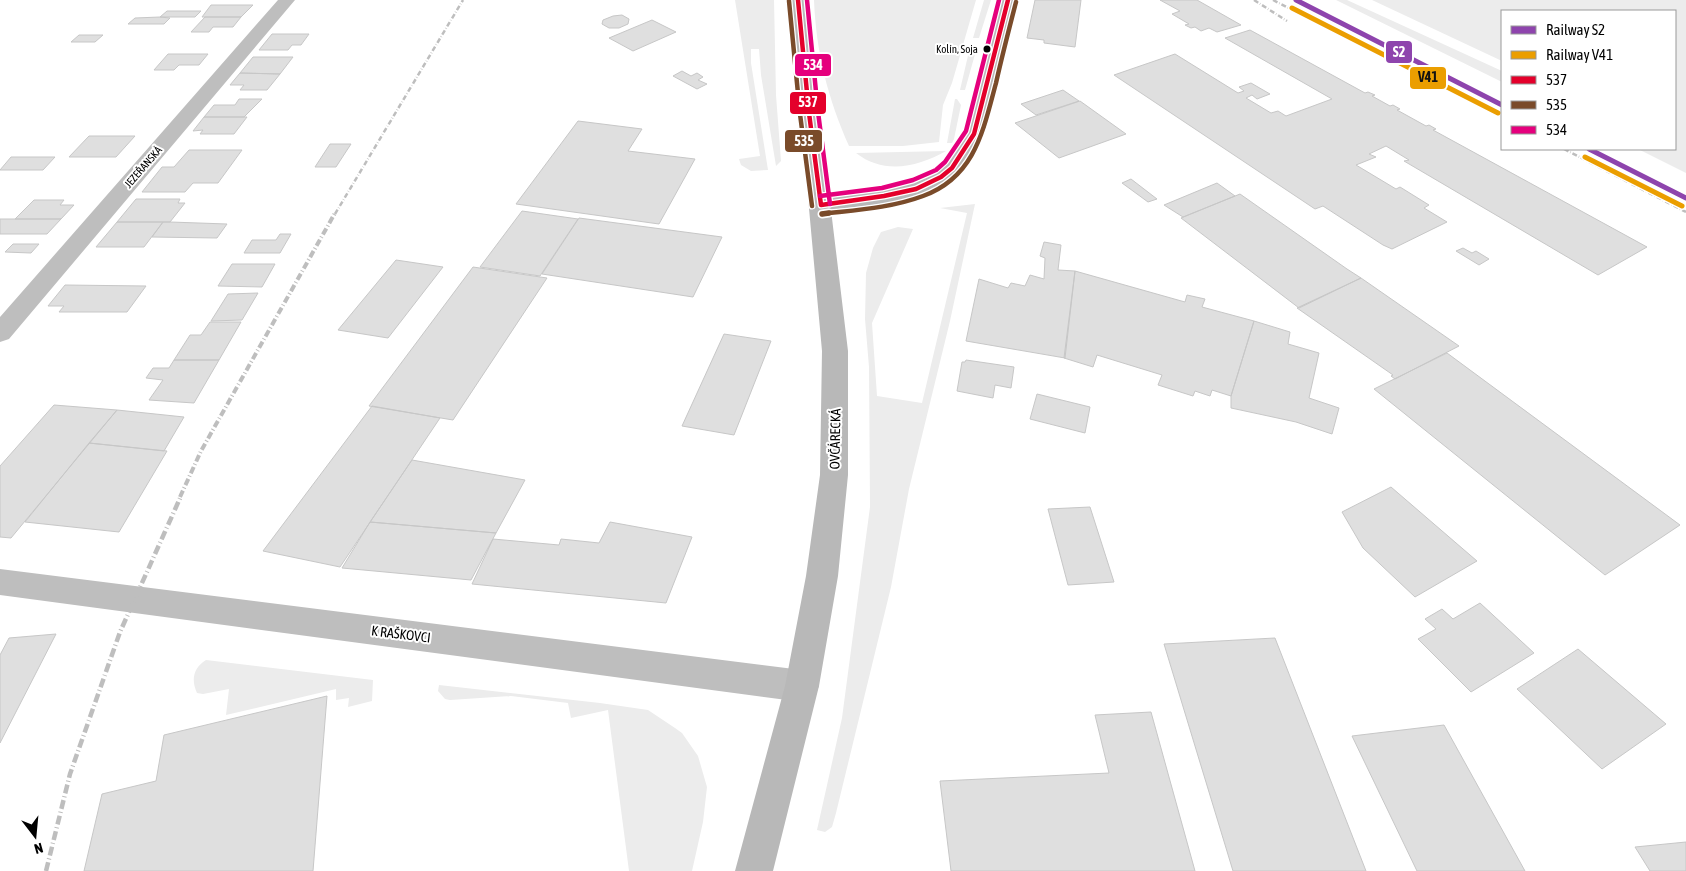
<svg xmlns="http://www.w3.org/2000/svg" width="1686" height="871" font-family="'Asap Condensed',sans-serif">
  <rect width="100%" height="100%" fill="#fff"/>
  <!-- green -->
  <path fill="#ececec" d="M735 0H774L776 95 781 161 776 166 761 75 759 49H751V63L768 170 751 171 741 165 739 159 760 156Z
    M814 0H976L952 83 943 105 939 142 903 146H849C828 99 816 52 814 0Z
    M984 0H991L979 38H973Z
    M1336 0H1347L1502 71V82Z
    M1372 0H1686V173L1638 149H1675V11H1502V61Z
    M970 47H977L965 90H960Z
    M955 99H957L961 105 954 139 952 143H947Z
    M946 151C918 167 884 175 856 153Z
    M975 204 950 321 909 489 891 587 836 813 832 827 825 832 817 830 842 718 870 507 869 367 865 319 866 273 873 248 881 232 898 227 913 229 872 323 877 396 922 403 967 213 940 208Z
    M206 660 373 680 372 701 348 707 349 698 336 700V689L226 715 229 689 203 694 197 693C191 680 193 668 206 660Z
    M439 685 600 703 648 710 675 728 682 733 698 756 707 787 703 822 692 871H629L608 710 571 718 568 703 511 696 450 700 445 699 438 691Z"/>
  <!-- building -->
  <path fill="#dfdfdf" stroke="#c7c7c7" d="M1035 0H1081L1075 47 1044 43V40L1027 38Z
    M1160 0H1197L1241 25 1217 32 1209 28 1201 31 1195 27 1191 28 1185 25 1189 24 1172 14 1180 11Z
    M211 5H253L241 17H202Z
    M167 11H201L195 17H160Z
    M622 15 629 19 628 24 619 28H609L602 24 603 20 613 16Z
    M205 17H241L233 27H213L209 32H191Z
    M135 18 160 17 170 18 164 24H128Z
    M652 20 676 32 633 51 609 38Z
    M1250 30 1365 93 1368 92 1375 95 1372 96 1390 106 1393 105 1400 109 1397 110 1426 126 1429 125 1436 129 1433 130 1647 247 1598 275 1404 161 1409 160 1386 146 1369 154 1376 157 1356 165 1396 189 1400 187 1429 205 1424 208 1447 222 1392 249 1383 245 1323 206 1315 209 1114 75 1175 54 1238 93 1244 91 1239 87 1251 83 1270 94 1257 99 1252 95 1246 98 1271 113 1278 111 1286 116 1332 99 1225 38Z
    M272 34H309L301 45H292L288 50H259Z
    M79 35H103L95 42H71Z
    M168 54H208L199 65H179L174 70H154Z
    M253 57H293L280 74 240 73Z
    M682 71 691 76 697 73 703 77 698 80 707 84 697 89 673 76Z
    M240 73 280 74 267 90H240L244 85H230Z
    M1063 90 1079 101 1036 115 1021 104Z
    M239 99H262L244 117H204L214 105H235Z
    M1080 101 1126 134 1059 158 1015 123Z
    M204 117H247L234 134H200L203 130 193 131Z
    M578 121 642 129 628 151 695 159 659 224 516 204Z
    M89 136H135L116 157H69Z
    M330 144H351L336 167H315Z
    M189 150H242L218 183H193L185 192H142L162 167H174Z
    M11 157H55L43 170H0Z
    M1131 179 1157 199 1148 202 1122 183Z
    M1217 183 1235 196 1183 217 1164 205Z
    M1240 194 1347 269 1361 278 1299 308 1181 218Z
    M136 199H180L178 203H185L170 222H117Z
    M34 200H64L60 205H74L61 219H15Z
    M522 211 578 219 540 276 480 267Z
    M579 218 722 237 693 297 542 274Z
    M0 219H61L47 234H0Z
    M117 222H163L144 247H96Z
    M163 222H170L227 224 217 238 152 237Z
    M280 234H291L280 253H244L252 240H276Z
    M1044 242 1061 245 1058 270 1075 271 1065 358 966 341 979 279 1008 288 1011 283 1025 286 1030 275 1044 279 1045 258 1040 256Z
    M13 244H39L31 253 5 252Z
    M1463 248 1472 253 1476 251 1489 259 1479 265 1456 251Z
    M396 260 443 267 388 338 338 330Z
    M232 264H275L262 287 218 286Z
    M473 267 547 278 453 420 369 406Z
    M1075 271 1185 302 1187 295 1205 299 1202 307 1254 321 1231 396 1212 390 1210 396 1195 391 1193 396 1158 385 1162 375 1097 355 1093 367 1064 358Z
    M1361 278 1459 346 1395 379 1391 376 1393 375 1297 308Z
    M65 285 146 286 127 312H59L64 306H48Z
    M258 293 242 320 211 321 228 294Z
    M1254 321 1290 332 1288 344 1319 353 1309 398 1339 408 1332 434 1296 422 1231 408V396Z
    M210 322H241L219 360H174L190 335H201Z
    M724 334 771 341 734 435 682 426Z
    M1447 353 1680 525 1605 575 1374 389Z
    M174 360H219L194 403 149 400 163 380 146 378 153 368H169Z
    M966 360 1014 367 1011 388 995 385 993 398 957 391 962 362H965Z
    M1037 394 1090 407 1085 433 1030 419Z
    M54 405 117 410 11 538 0 537V466Z
    M372 406 440 418 340 567 263 551Z
    M117 410 184 417 164 451 89 443Z
    M89 443 167 451 119 532 25 522Z
    M412 460 525 480 496 533 370 522Z
    M1391 487 1477 561 1415 597 1363 548 1342 512Z
    M1090 507 1114 582 1068 585 1048 509Z
    M370 522 496 533 471 580 342 568Z
    M610 522 692 537 666 603 472 584 493 539 559 545 561 539 599 543Z
    M1480 603 1534 653 1471 692 1418 639 1436 629 1425 619 1442 609 1453 619Z
    M56 634 0 743V655L9 638Z
    M1275 638 1366 871H1233L1164 644Z
    M1578 649 1666 724 1602 769 1517 689Z
    M327 696 313 871H84L102 794 156 781 164 735Z
    M1151 712 1195 871H951L940 781 1109 773 1095 715Z
    M1444 725 1525 871H1417L1352 736Z
    M1686 842V871H1650L1635 847Z"/>
  <g fill="none" stroke-linecap="round" stroke-linejoin="round">
    <!-- street -->
    <path fill="#bebebe" fill-rule="evenodd" d="M278 0H295L9 339 0 342V317Z
      M0 569 802 670 814 675 819 686 814 697 802 702 0 595Z"/>
    <!-- secondary -->
    <path fill="#b8b8b8" fill-rule="evenodd" d="M790 0H806L830 197 908 184 934 173 949 159 964 134 1000 0H1016L984 134C976 150 967 166 953 178 923 203 868 205 831 210L848 351V475L838 576 819 686 773 871H735L785 686 806 576 820 475 822 351Z"/>
    <!-- rail-far2 -->
    <path stroke="#bebebe" stroke-width="2.5" stroke-dasharray="5 2 0.5 2" stroke-linecap="butt" d="M1254 0 1287 21
      M1273 0 1502 117
      M1564 149 1686 212
      M335 214 463 0"/>
    <!-- rail-far1 -->
    <path stroke="#bebebe" stroke-width="4" stroke-dasharray="7 2.5 1 2.5" stroke-linecap="butt" d="M180 497 201 451 335 213"/>
    <!-- rail -->
    <path stroke="#bebebe" stroke-width="4.5" stroke-dasharray="9 3 1 3" stroke-linecap="butt" d="M46 871 70 774 120 632 181 496"/>
    <!-- bus-1 casing -->
    <g stroke="#fff" stroke-width="7">
      <path id="bus-1" d="M798 0 809 113 821 205
        M821 205 884 196 916 189 941 177 952 168 974 134 1008 0"/>
    </g>
    <!-- bus-2-far1 casing -->
    <g stroke="#fff" stroke-width="7">
      <path id="bus-2-far1" d="M789 1 800 114 812 206
        M822 214C856 210 891 208 923 196 975 177 983 131 996 83 1002 56 1009 29 1016 2"/>
    </g>
    <!-- bus-2 casing -->
    <g stroke="#fff" stroke-width="9">
      <path id="bus-2" d="M822 214 829 213"/>
    </g>
    <!-- bus-3 casing -->
    <g stroke="#fff" stroke-width="7">
      <path id="bus-3" d="M807 0 818 112 830 204
        M820 196 882 188 913 180 936 170 945 162 966 131 999 0"/>
    </g>
    <!-- bus-1 -->
    <use href="#bus-1" stroke="#e4002b" stroke-width="4.5"/>
    <!-- bus-2-far1 -->
    <use href="#bus-2-far1" stroke="#7a4b2a" stroke-width="4.5"/>
    <!-- bus-2 -->
    <use href="#bus-2" stroke="#7a4b2a" stroke-width="5.5"/>
    <!-- bus-3 -->
    <use href="#bus-3" stroke="#e5007d" stroke-width="4.5"/>
    <!-- rail-1 casing -->
    <g stroke="#fff" stroke-width="8">
      <path id="rail-1" d="M1296 0 1502 105
        M1589 149 1686 198"/>
    </g>
    <!-- rail-2 casing -->
    <g stroke="#fff" stroke-width="8">
      <path id="rail-2" d="M1292 8 1498 113
        M1585 157 1682 206"/>
    </g>
    <!-- rail-1 -->
    <use href="#rail-1" stroke="#8e44ad" stroke-width="5"/>
    <!-- rail-2 -->
    <use href="#rail-2" stroke="#eb9e00" stroke-width="5"/>
  </g>
  <!-- markers -->
  <circle fill="#000" stroke="#fff" stroke-width="2" cx="987" cy="49" r="4.5"/>
  <g text-anchor="middle" stroke-width="4" stroke-linejoin="round" paint-order="stroke">
    <!-- far-bus labels -->
    <g font-size="11" fill="#000" stroke="#fff" text-anchor="end">
      <text x="978" y="53">Kolín, Soja</text>
    </g>
    <!-- far-street labels -->
    <g font-size="11" fill="#000" stroke="#fff">
      <text transform="translate(143 167) rotate(-49)" y="4">JEZEŘANSKÁ</text>
    </g>
    <!-- street labels -->
    <g font-size="14" fill="#000" stroke="#fff">
      <text transform="translate(835 439) rotate(-89)" y="5">OVČÁRECKÁ</text>
      <text transform="translate(401 634) rotate(7)" y="5">K RAŠKOVCI</text>
    </g>
  </g>
  <g stroke="#fff" stroke-width="2">
    <rect x="1385" y="40" width="28" height="24" rx="5" fill="#8e44ad"/>
    <rect x="794" y="53" width="38" height="24" rx="5" fill="#e5007d"/>
    <rect x="1409" y="66" width="38" height="24" rx="5" fill="#eb9e00"/>
    <rect x="789" y="91" width="38" height="24" rx="5" fill="#e4002b"/>
    <rect x="784" y="129" width="39" height="24" rx="5" fill="#7a4b2a"/>
  </g>
  <g font-size="14" text-anchor="middle" font-weight="bold" fill="#fff">
    <text x="1399" y="57">S2</text>
    <text x="813" y="70">534</text>
    <text x="808" y="107">537</text>
    <text x="804" y="146">535</text>
  </g>
  <g font-size="14" text-anchor="middle" font-weight="bold" fill="#111">
    <text x="1428" y="82">V41</text>
  </g>
  <!-- legend -->
  <rect x="1501" y="10" width="175" height="140" fill="#ffffff" stroke="#999999"/>
  <rect x="1511" y="26" width="25" height="8" fill="#8e44ad" stroke="#999999"/>
  <text x="1546" y="35" font-size="15" fill="#000000">Railway S2</text>
  <rect x="1511" y="51" width="25" height="8" fill="#eb9e00" stroke="#999999"/>
  <text x="1546" y="60" font-size="15" fill="#000000">Railway V41</text>
  <rect x="1511" y="76" width="25" height="8" fill="#e4002b" stroke="#999999"/>
  <text x="1546" y="85" font-size="15" fill="#000000">537</text>
  <rect x="1511" y="101" width="25" height="8" fill="#7a4b2a" stroke="#999999"/>
  <text x="1546" y="110" font-size="15" fill="#000000">535</text>
  <rect x="1511" y="126" width="25" height="8" fill="#e5007d" stroke="#999999"/>
  <text x="1546" y="135" font-size="15" fill="#000000">534</text>
  <!-- north arrow -->
  <g transform="translate(35 836) rotate(164)" stroke="#ffffff" stroke-width="4" paint-order="stroke">
  <path d="M0-4L9 19L0 12L-9 19Z" fill="#000000"/>
  <text y="-8" font-size="14" font-weight="bold" text-anchor="middle" fill="#000000">N</text>
  </g>
</svg>
